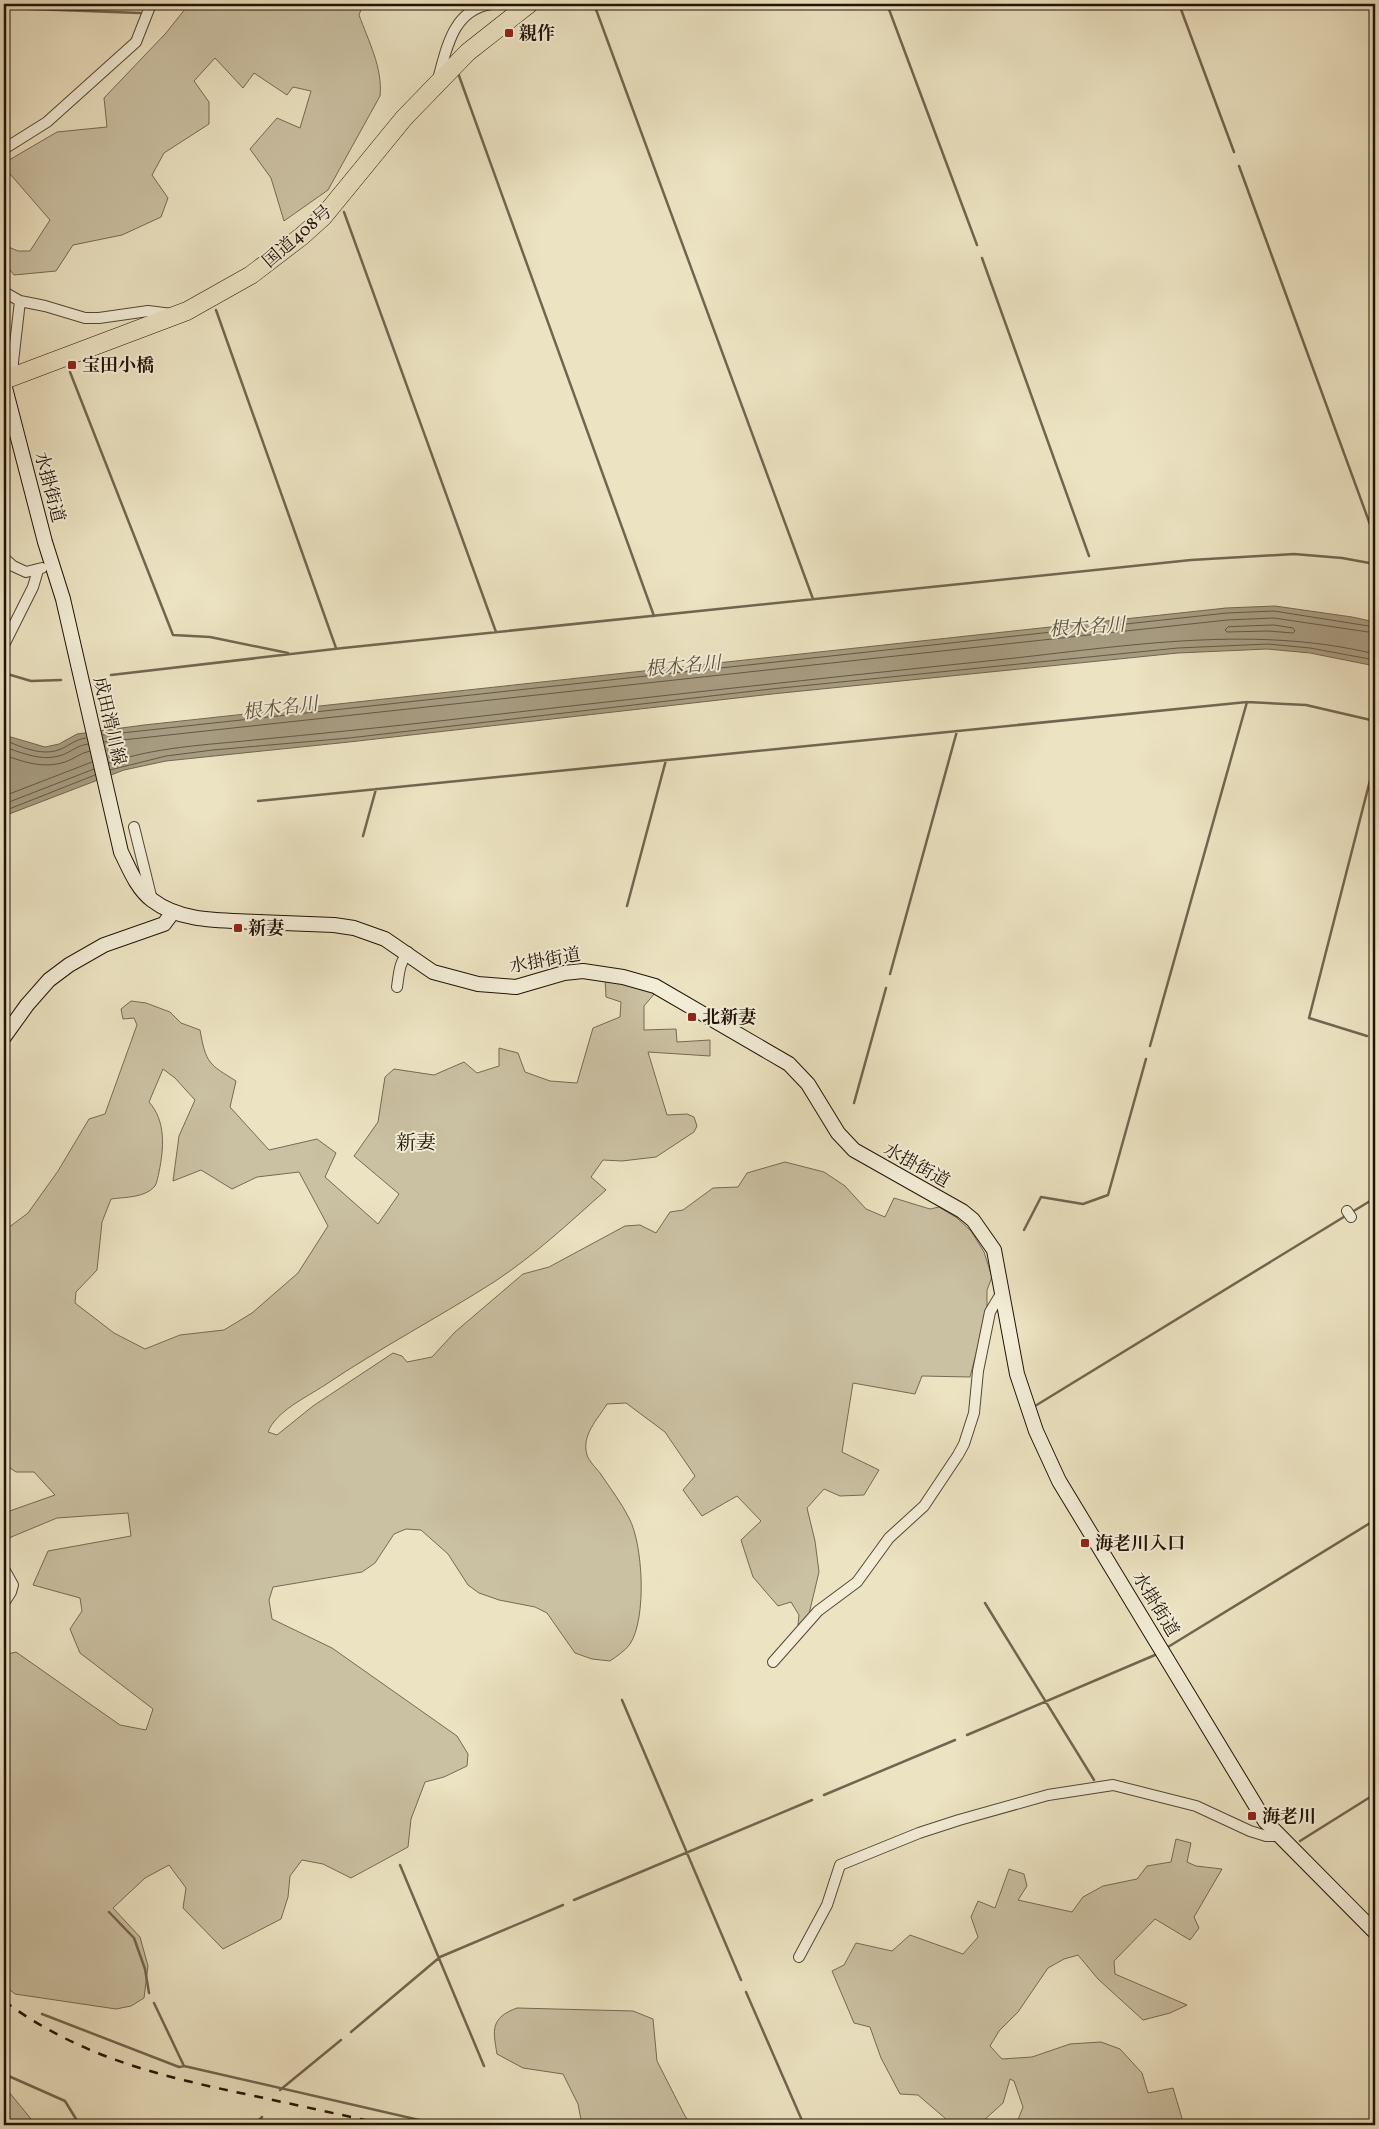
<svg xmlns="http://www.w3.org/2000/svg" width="1379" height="2129" font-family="Vollkorn,'Noto Serif JP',serif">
  <rect width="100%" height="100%" fill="#ece3c2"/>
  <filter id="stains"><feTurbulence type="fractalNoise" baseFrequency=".004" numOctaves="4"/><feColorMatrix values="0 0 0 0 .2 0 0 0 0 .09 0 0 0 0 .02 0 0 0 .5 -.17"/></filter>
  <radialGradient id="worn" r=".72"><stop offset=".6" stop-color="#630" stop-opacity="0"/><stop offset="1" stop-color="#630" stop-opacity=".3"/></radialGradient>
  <!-- green -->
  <path fill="#cac0a2" stroke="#766a53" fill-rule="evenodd" d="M189 4H286L302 8 303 4H363L359 15C368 40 383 68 380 96L328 190 284 221 271 178 250 149 277 118 300 128 311 91 293 87 287 95 254 73 243 88 215 58 194 81 209 102V124L164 153 152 175 168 198 161 217 122 235 73 245 56 271 14 275 4 262V245L18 251H30L50 220 4 167V163L57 132 107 127 104 98 166 33Z
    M605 978 655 993 644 1006V1030L676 1029 677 1042 710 1040V1056L648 1052 667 1115 687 1114 694 1117 697 1126 694 1132 656 1157 622 1161 603 1160 591 1177 606 1190C570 1222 535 1255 494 1282 439 1317 380 1348 325 1385 307 1397 276 1411 268 1432L277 1435 313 1406 393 1353 402 1356 407 1362 432 1357 455 1332 523 1274 549 1267 625 1226 640 1225 656 1233 670 1212 683 1210 713 1188 738 1187 747 1173 785 1162 824 1172 845 1186 866 1209 885 1217 894 1198 930 1209 939 1207 957 1218 971 1231 984 1252 992 1277 987 1290V1312L970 1377 922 1376 915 1394 853 1383 842 1452 879 1470 864 1495 840 1496 824 1489 807 1508 815 1541 819 1572 808 1618 798 1625 799 1615 791 1602 778 1606 753 1577 741 1540 761 1521 737 1496 702 1516 683 1490 695 1476 665 1432 626 1403 607 1404C598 1419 581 1435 587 1455 589 1461 596 1468 600 1473 610 1488 621 1502 629 1518 643 1544 647 1618 630 1644 625 1651 617 1656 610 1661L592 1659 575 1653 547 1613 535 1607 499 1600 479 1593 468 1585 448 1554 421 1530 406 1529 394 1534 375 1563 362 1572 273 1587 269 1600 272 1619 332 1648 457 1736 468 1754 467 1766 444 1777 425 1782 411 1819 408 1847 351 1878 323 1864 302 1860 290 1876 288 1897 281 1919 223 1949 183 1908 186 1888 169 1865 145 1878 113 1908 140 1937 148 1966 144 1998 131 2006 116 2009 15 1994 4 1985V1655L16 1652 120 1725 146 1730 153 1709 80 1653 70 1629 82 1611 80 1598 33 1585 48 1551 131 1536 128 1513 57 1518 4 1540V1513L55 1495 34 1472H16L4 1464V1227L8 1228 28 1213 58 1171 89 1119 105 1114 137 1025 134 1018 123 1019 121 1009 131 1001 146 1003 170 1012 181 1023 200 1030C206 1064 209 1064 236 1081L230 1107 269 1150 317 1139 336 1153 325 1177 378 1224 399 1194 354 1156 378 1122 385 1077 394 1069 434 1075 464 1062 477 1073 499 1066V1048L518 1053 525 1072 550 1081 577 1083 593 1028 620 1017 621 1002 606 997ZM163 1069 175 1078 195 1100 179 1136 173 1181 201 1170 232 1189 257 1177 299 1172 328 1226 298 1273 252 1313 224 1330 180 1335 145 1349 114 1333 75 1303 76 1292 97 1270 102 1222 111 1199C125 1197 145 1198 155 1186 157 1183 158 1176 159 1172 164 1148 166 1121 149 1102Z
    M1176 1839 1191 1843 1187 1862 1196 1866 1222 1869 1194 1917 1199 1928 1190 1940 1155 1919 1114 1961 1115 1974 1187 2005 1170 2013 1143 2020 1098 1979 1078 1955 1064 1959 1048 1968 1018 2012 999 2031 990 2046 1002 2059 1032 2057 1070 2044 1101 2042 1120 2049 1142 2073 1148 2093 1173 2088 1184 2125H1016L1023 2107 1014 2081 1010 2079 1003 2103 983 2121 953 2125 918 2095 900 2094 881 2058 870 2027 854 2023 832 1971 844 1965 856 1943 892 1951 910 1935 963 1954 978 1937 971 1917 978 1901 995 1908 1009 1869 1024 1874 1027 1886 1018 1900 1072 1912 1083 1897 1103 1886 1137 1879 1147 1866 1171 1862Z
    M517 2008 633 2011 653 2019 657 2061 685 2116 692 2125H582L578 2104 563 2074 523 2068 497 2054C493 2030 490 2018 517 2008Z
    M4 2086 36 2125H4Z"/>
  <!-- water -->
  <path fill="#a79c81" stroke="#72654f" d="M1275 606 1352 617 1375 622V666L1310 653 1267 649 1178 653 772 694 349 742 166 761 124 770 4 816V776L6 761 4 758V735L45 747 59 744 77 734 144 725 1226 608Z"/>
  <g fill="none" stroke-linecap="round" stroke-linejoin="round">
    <!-- shore -->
    <path stroke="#645842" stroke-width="1" d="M1274 625 1293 628 1295 631 1293 633 1268 631 1227 632 1225 630 1228 627Z
      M103 735 1227 613 1274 611 1375 627
      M4 740C22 747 42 757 61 749 70 745 76 739 86 738
      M104 742 1227 620 1274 618 1375 633
      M4 747C23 753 42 762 62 755 71 752 78 745 88 744
      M4 755C24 762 43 769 65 762 74 759 80 753 90 751
      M109 763C155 747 206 745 254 740 316 734 377 728 439 721 621 700 804 680 987 661 1115 648 1248 623 1375 654
      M110 770 166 756 213 750 349 738 771 689 1178 648 1268 644 1310 648 1375 660
      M4 796 92 762
      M4 804 94 769
      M4 811 95 775"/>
    <!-- stream -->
    <path stroke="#72654f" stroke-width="2.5" d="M594 4 813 599
      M887 4 977 245
      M1179 4 1234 152
      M4 8 140 13
      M458 73 654 616
      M1239 166 1375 538
      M344 212 496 632
      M982 258 1089 556
      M216 310 336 648
      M70 372 173 635 210 637 288 653
      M4 673 31 681 61 680
      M111 675 343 648 1191 560 1294 554 1342 558 1375 564
      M258 801 1247 702 1306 705 1375 721
      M363 836 376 789
      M627 906 666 760
      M890 974 957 731
      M1367 1036 1309 1018 1375 761
      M1150 1046 1247 702
      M854 1103 886 988
      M1352 1212 1375 1198
      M1024 1230 1041 1197 1083 1204 1108 1195 1146 1059
      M1035 1406 1347 1215
      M985 1603 1094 1780
      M1168 1647 1375 1520
      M622 1700 741 1980
      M967 1735 1155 1655
      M824 1795 955 1740
      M1300 1841 1375 1794
      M400 1865 484 2066
      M574 1900 812 1800
      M109 1912 134 1938 145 1969 149 1993
      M746 1992 804 2125
      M154 2003 184 2066 441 2125
      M42 2014 179 2067 184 2066
      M351 2032 440 1957 563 1905
      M4 2074 65 2101 76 2119V2125
      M280 2090 341 2040
      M254 2125 262 2117"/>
    <!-- street casing -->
    <g stroke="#544734" stroke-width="12">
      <path id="street" d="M438 79C447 47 453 10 491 4
        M4 149 47 122 136 42 151 4
        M4 292 20 301 45 306 85 318H99L148 311 172 314
        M13 377V362L20 301
        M4 558 13 566 26 572 42 568
        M4 645 33 587 38 570
        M134 827 152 900
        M397 987C399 974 399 963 408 952
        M1347 1211 1351 1217
        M4 1569 13 1585 11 1592 4 1603
        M773 1662 818 1611 857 1582 889 1538 924 1506 958 1455 964 1444 974 1413 978 1371 990 1312 1002 1292
        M799 1957 827 1905 840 1865 919 1833 959 1820 1048 1795 1113 1785 1196 1806 1250 1831 1266 1836H1279"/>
    </g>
    <!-- secondary casing -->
    <g stroke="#221304" stroke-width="16">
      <path id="secondary" d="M4 384 45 542 63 599 121 852C129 868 137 889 152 900 182 923 223 920 258 922 284 923 309 924 334 925L354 928 385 939 433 972 478 984 516 987 564 973 583 971 623 977 655 986 789 1064 808 1084 838 1133 854 1150 962 1211 973 1220 994 1250 1017 1374 1036 1431 1059 1481 1265 1821 1375 1932
        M4 1037 27 1005 49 980 69 965 104 945 164 924 173 912"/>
    </g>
    <!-- highway casing -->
    <g stroke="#221304" stroke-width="19">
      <path id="highway" d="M4 380 187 311 251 275 302 236 323 217 404 118 468 52 529 4"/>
    </g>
    <!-- street -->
    <use href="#street" stroke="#f3edd7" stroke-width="10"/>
    <!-- secondary -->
    <use href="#secondary" stroke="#f3edd7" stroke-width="14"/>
    <!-- highway -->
    <use href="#highway" stroke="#ece3c2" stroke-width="18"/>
    <!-- rail -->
    <path stroke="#221304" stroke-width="2.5" stroke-dasharray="9 9" stroke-linecap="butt" d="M4 2001C80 2057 159 2076 250 2095 296 2105 342 2115 388 2125"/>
  </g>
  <!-- markers -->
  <g fill="#8f2418" stroke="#f3edd7" stroke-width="2">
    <rect x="504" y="28" width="10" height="10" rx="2.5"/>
    <rect x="67" y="360" width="10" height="10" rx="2.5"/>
    <rect x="233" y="923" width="10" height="10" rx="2.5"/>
    <rect x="687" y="1012" width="10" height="10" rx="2.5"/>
    <rect x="1080" y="1538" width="10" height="10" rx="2.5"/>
    <rect x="1247" y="1811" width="10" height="10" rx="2.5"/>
  </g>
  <g text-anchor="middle" stroke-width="4" stroke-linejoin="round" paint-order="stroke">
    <!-- poi labels -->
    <g font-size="18" font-weight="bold" fill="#221304" stroke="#f3edd7" text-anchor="start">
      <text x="519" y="39">親作</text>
      <text x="82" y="371">宝田小橋</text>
      <text x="248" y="934">新妻</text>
      <text x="702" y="1023">北新妻</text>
      <text x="1095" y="1549">海老川入口</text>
      <text x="1262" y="1822">海老川</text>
    </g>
    <!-- street labels -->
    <g font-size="18" fill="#221304" stroke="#f3edd7">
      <text transform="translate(297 236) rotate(-41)" y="6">国道408号</text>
      <text transform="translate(50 487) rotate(75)" y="6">水掛街道</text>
      <text transform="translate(110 721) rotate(77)" y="6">成田滑川線</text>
      <text transform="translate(545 960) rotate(-10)" y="6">水掛街道</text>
      <text transform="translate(917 1165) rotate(29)" y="6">水掛街道</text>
      <text transform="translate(1156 1604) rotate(59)" y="6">水掛街道</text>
    </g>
    <!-- water labels -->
    <g font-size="19" font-style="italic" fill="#5e513c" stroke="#f3edd7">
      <text transform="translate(1087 626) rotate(-4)" y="7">根木名川</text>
      <text transform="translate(683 665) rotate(-5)" y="7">根木名川</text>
      <text transform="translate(280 707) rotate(-7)" y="7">根木名川</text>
    </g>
    <!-- quarter labels -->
    <g font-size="20" fill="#221304" stroke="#f3edd7">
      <text x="416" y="1149">新妻</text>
    </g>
  </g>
  <!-- margin -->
  <rect width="1379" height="2129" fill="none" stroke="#ece3c2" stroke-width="20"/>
  <rect x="5" y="5" width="1369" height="2119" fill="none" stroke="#221304" stroke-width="2.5"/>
  <rect x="10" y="10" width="1359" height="2109" fill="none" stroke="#221304"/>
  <rect width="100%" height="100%" filter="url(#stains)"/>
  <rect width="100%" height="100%" fill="url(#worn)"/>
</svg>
